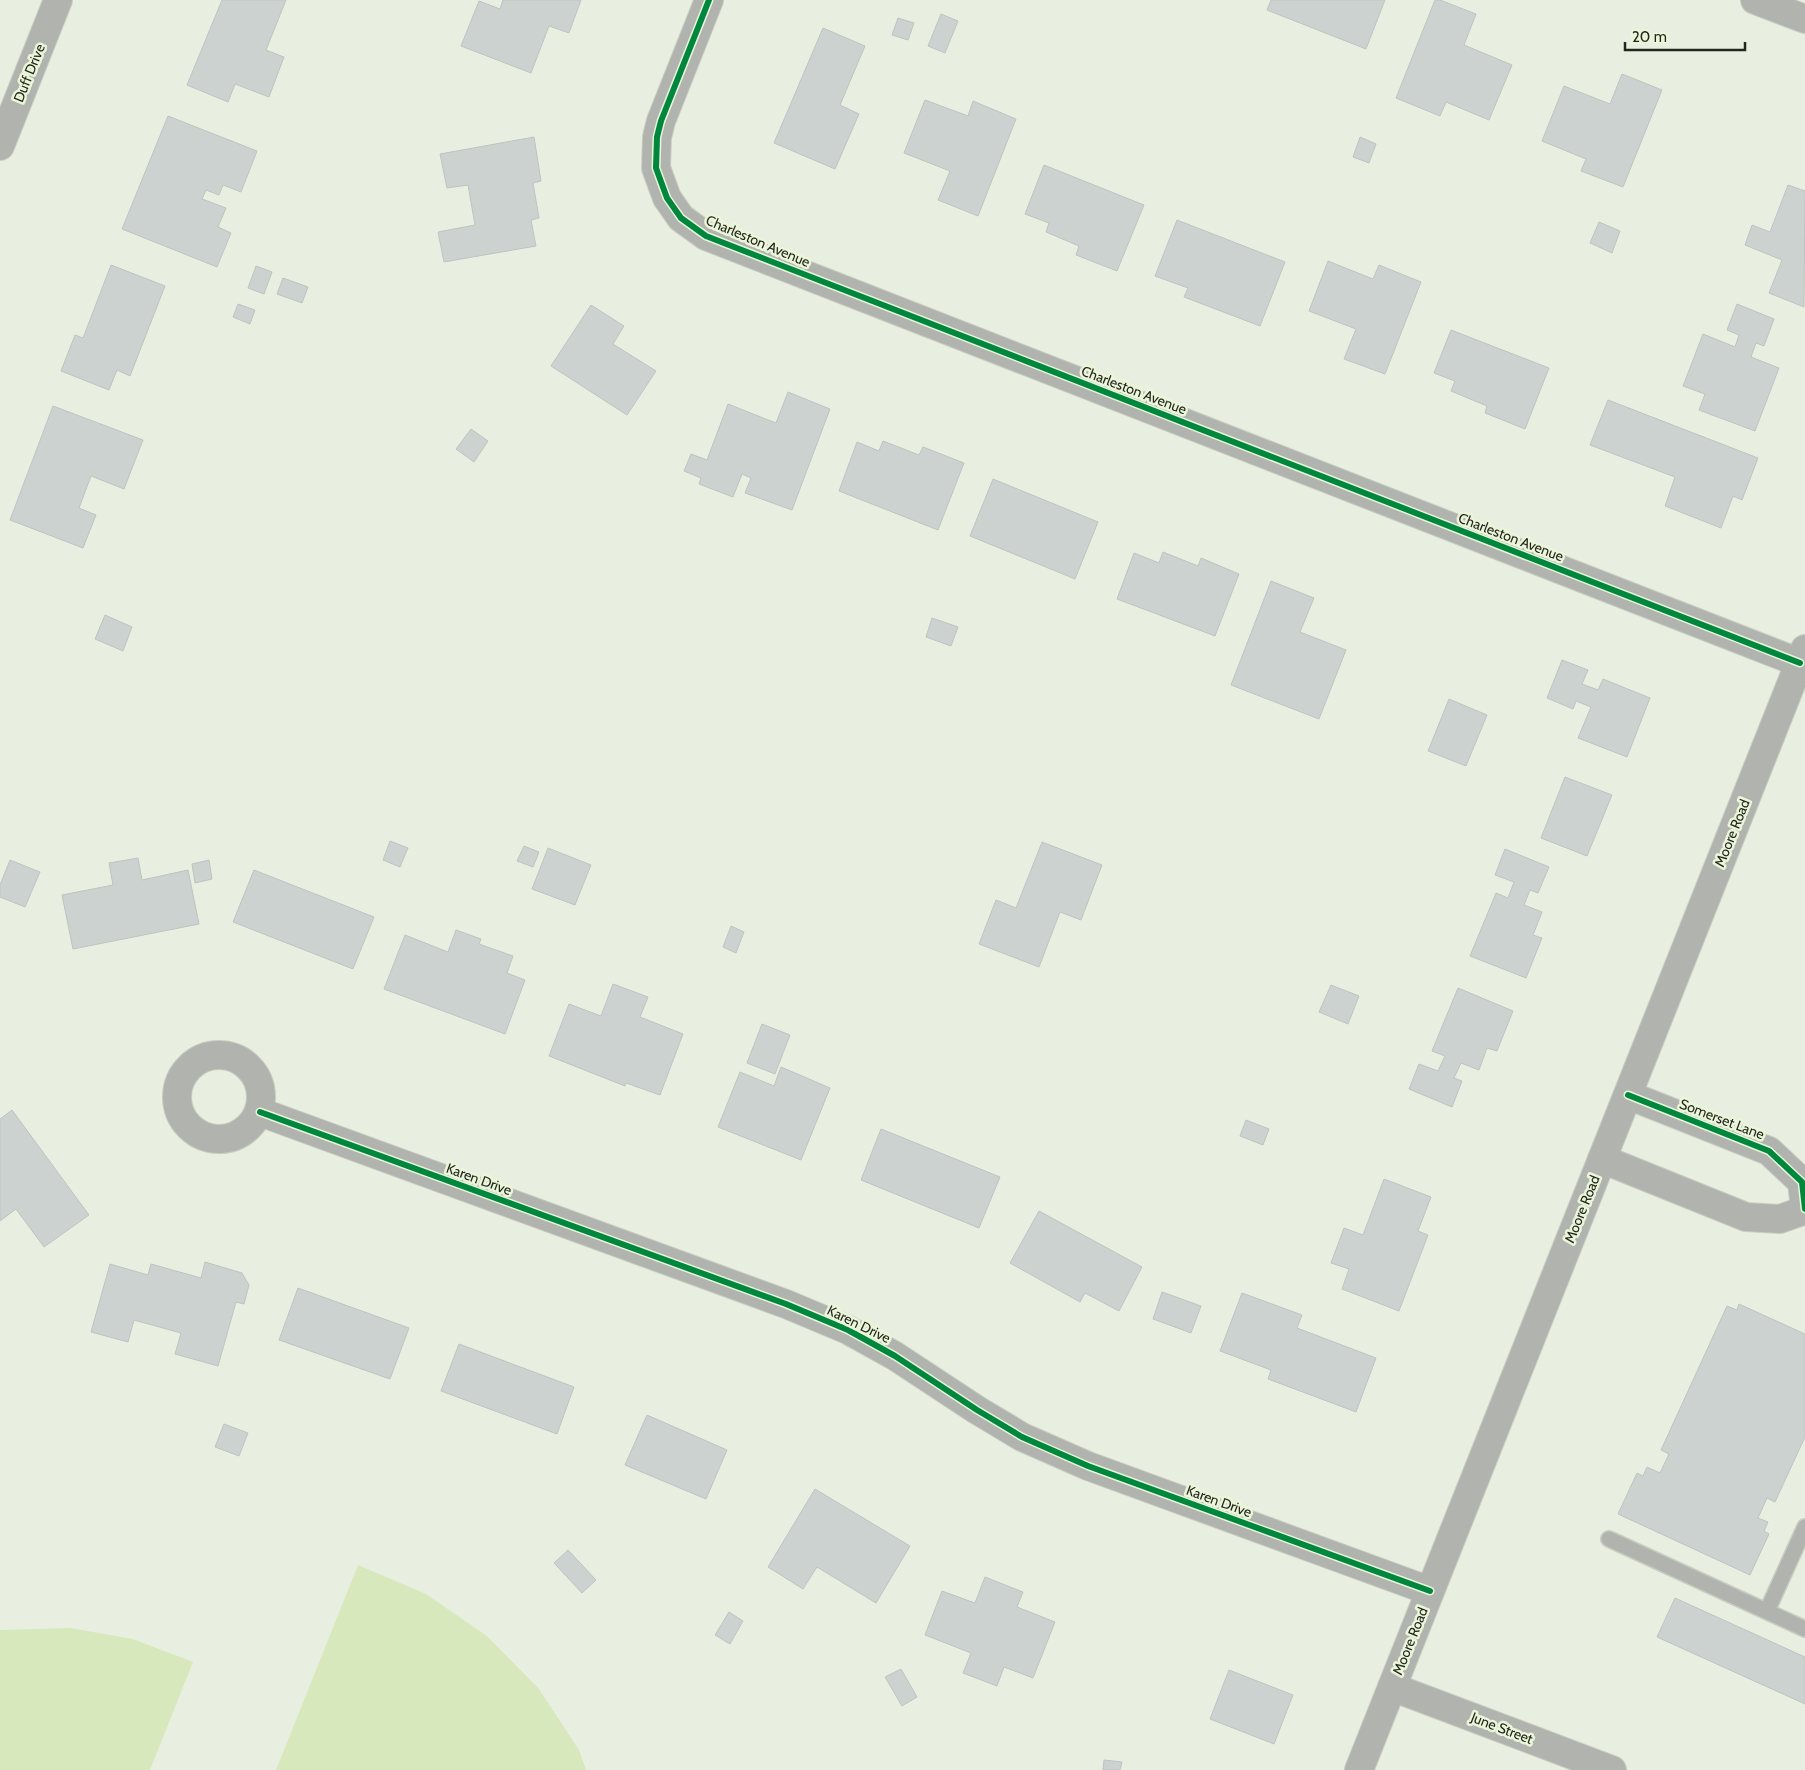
<svg xmlns="http://www.w3.org/2000/svg" width="1805" height="1770" font-family="Cabin,sans-serif">
  <rect width="100%" height="100%" fill="#e9efe0"/>
  <!-- green -->
  <path fill="#d7e8bc" d="M358 1565 426 1594 487 1636 539 1689 579 1750 586 1770H276Z
    M70 1628 133 1639 193 1662 150 1770H0V1630Z"/>
  <!-- building -->
  <path fill="#cbd2d0" stroke="#bdc4c1" d="M222 0H286L266 50 284 57 269 97 235 84 228 102 187 85Z
    M503 0H581L569 33 549 26 531 73 461 46 479 1 500 9Z
    M1271 0H1385L1366 49 1267 10Z
    M1435 0H1440L1476 14 1464 45 1512 65 1489 120 1446 102 1440 116 1396 98Z
    M941 14 958 21 945 53 928 46Z
    M898 18 914 23 908 40 892 35Z
    M823 28 865 46 840 105 859 114 835 169 774 143Z
    M1622 74 1662 90 1623 187 1581 171 1586 159 1542 141 1564 86 1610 104Z
    M925 100 968 116 973 101 1016 119 978 216 938 200 950 171 904 153Z
    M168 116 257 151 241 192 223 185 219 195 206 190 202 199 226 208 218 227 231 233 217 267 122 229Z
    M534 137 541 181 533 183 539 218 531 220 536 246 444 262 438 232 475 225 468 185 447 188 440 154Z
    M1360 137 1376 144 1369 163 1353 157Z
    M1044 165 1144 205 1117 271 1076 255 1079 246 1046 232 1049 223 1025 214Z
    M1788 185 1805 191 1804 307 1769 293 1782 260 1745 245 1752 225 1770 232Z
    M1177 220 1285 262 1260 326 1184 297 1188 288 1155 276Z
    M1599 222 1620 231 1612 253 1590 243Z
    M1328 261 1373 279 1379 265 1421 282 1385 374 1344 359 1356 329 1309 311Z
    M111 265 165 286 130 376 117 370 109 390 61 371 75 335 83 338Z
    M256 266 272 272 264 294 248 288Z
    M283 278 308 287 302 303 277 294Z
    M238 304 255 310 250 324 233 317Z
    M1737 304 1774 319 1764 346 1756 343 1751 357 1779 368 1755 431 1699 410 1705 394 1683 386 1703 334 1735 347 1739 335 1727 330Z
    M591 305 624 326 613 344 656 371 627 415 551 366Z
    M1451 330 1549 368 1525 429 1485 413 1487 406 1451 391 1455 381 1434 373Z
    M788 392 830 409 792 510 745 493 751 478 742 474 733 497 699 484 701 478 684 471 691 454 707 460 728 404 776 423Z
    M1608 400 1758 458 1742 500 1733 496 1721 528 1665 506 1675 477 1590 445Z
    M53 406 143 440 124 489 91 476 79 508 96 515 83 548 10 520Z
    M471 429 488 441 474 462 456 449Z
    M883 441 919 455 923 447 964 463 938 530 839 491 857 442 879 451Z
    M993 479 1098 522 1075 579 970 536Z
    M1163 552 1198 566 1201 558 1239 574 1215 636 1117 599 1134 553 1159 563Z
    M1271 581 1314 598 1300 632 1346 650 1319 719 1231 685Z
    M105 615 132 627 123 651 95 639Z
    M932 618 958 627 951 646 926 637Z
    M1562 660 1588 670 1582 684 1598 690 1603 679 1650 698 1627 757 1578 738 1591 707 1576 701 1573 709 1547 698Z
    M1449 699 1487 715 1466 766 1428 751Z
    M1565 777 1612 795 1587 856 1541 838Z
    M390 841 408 848 400 867 383 860Z
    M1042 842 1102 865 1081 920 1060 912 1039 967 979 944 996 900 1016 908Z
    M524 846 539 852 533 867 517 861Z
    M548 848 591 865 575 905 532 889Z
    M1505 849 1549 867 1538 893 1530 890 1524 905 1542 912 1533 935 1542 938 1526 978 1470 956 1496 893 1508 898 1514 882 1495 875Z
    M138 858 142 880 188 870 199 924 73 949 62 895 113 885 109 863Z
    M10 860 40 872 25 907 0 897V885Z
    M209 860 212 879 195 883 192 864Z
    M254 870 374 917 353 969 233 922Z
    M731 926 744 932 736 953 723 947Z
    M456 930 481 939 479 944 513 956 507 973 525 980 505 1034 384 989 405 935 448 952Z
    M613 984 648 997 640 1017 683 1034 660 1095 626 1083 625 1086 549 1056 569 1004 601 1016Z
    M1331 985 1359 996 1348 1024 1319 1012Z
    M1458 988 1513 1011 1497 1051 1487 1048 1479 1070 1461 1063 1454 1078 1462 1081 1452 1107 1409 1089 1419 1064 1438 1071 1445 1056 1432 1051Z
    M762 1024 790 1035 775 1074 747 1063Z
    M781 1067 830 1088 801 1160 718 1127 740 1072 774 1086Z
    M12 1110 89 1215 44 1247 16 1209 0 1221V1119Z
    M1246 1120 1269 1129 1263 1145 1240 1136Z
    M881 1129 1000 1177 979 1228 861 1180Z
    M1384 1179 1431 1197 1418 1231 1428 1235 1399 1311 1342 1289 1349 1269 1331 1263 1344 1228 1363 1235Z
    M1039 1211 1142 1267 1119 1311 1085 1293 1080 1302 1010 1263Z
    M205 1262 242 1273 249 1285 244 1304 236 1302 218 1366 175 1354 181 1333 134 1320 128 1342 91 1332 110 1264 148 1275 151 1264 201 1278Z
    M298 1288 409 1328 390 1379 279 1340Z
    M1162 1292 1201 1306 1191 1333 1153 1319Z
    M1242 1293 1302 1315 1297 1328 1376 1358 1356 1412 1268 1379 1271 1370 1220 1351Z
    M1739 1304 1805 1334V1437L1775 1502 1767 1498 1758 1518 1768 1522 1764 1531 1769 1534 1750 1575 1618 1514 1637 1473 1643 1476 1647 1467 1660 1473 1669 1454 1661 1450 1727 1306 1737 1310Z
    M459 1344 574 1387 557 1434 441 1391Z
    M647 1415 727 1450 706 1499 625 1465Z
    M224 1424 248 1433 239 1456 215 1447Z
    M815 1489 910 1546 876 1603 817 1567 803 1589 768 1567Z
    M568 1550 596 1580 582 1593 554 1563Z
    M985 1577 1023 1592 1017 1607 1055 1622 1033 1678 1004 1667 997 1686 963 1673 971 1653 925 1635 942 1591 975 1603Z
    M1675 1598 1805 1657V1704L1657 1637Z
    M729 1612 743 1621 730 1644 715 1635Z
    M901 1669 917 1697 902 1706 885 1677Z
    M1229 1670 1293 1695 1274 1744 1210 1719Z
    M1104 1760 1122 1762 1120 1770H1103Z"/>
  <g fill="none" stroke-linecap="round" stroke-linejoin="round">
    <!-- service casing -->
    <g stroke="#c8cdc2" stroke-width="18">
      <path id="service" d="M1609 1539 1805 1629
        M1767 1611 1805 1527"/>
    </g>
    <!-- minor casing -->
    <g stroke="#c8cdc2" stroke-width="30">
      <path id="minor" d="M709 0 661 121 657 137 656 168 667 198 681 218 706 236 1800 663
        M1755 0 1805 19
        M0 146 58 0
        M177 1097a42 42 0 1 1 84 0a42 42 0 1 1-84 0Z
        M1628 1095 1769 1151 1802 1182 1805 1209
        M260 1112 786 1304 848 1330 895 1356 977 1410 1022 1437 1088 1466 1430 1591
        M1602 1159 1746 1217 1780 1219 1805 1210
        M1392 1687 1612 1770"/>
    </g>
    <!-- tertiary casing -->
    <g stroke="#c8cdc2" stroke-width="30">
      <path id="tertiary" d="M1359 1770 1805 649"/>
    </g>
    <!-- service -->
    <use href="#service" stroke="#b1b3ae" stroke-width="15"/>
    <!-- minor -->
    <use href="#minor" stroke="#b1b3ae" stroke-width="28"/>
    <!-- tertiary -->
    <use href="#tertiary" stroke="#b1b3ae" stroke-width="28"/>
    <!-- cycleway casing -->
    <g stroke="#eaf5da" stroke-width="9">
      <path id="cycleway" d="M709 0 661 121 657 137 656 168 667 198 681 218 706 236 1800 663
        M1628 1095 1769 1151 1802 1182 1805 1209
        M260 1112 786 1304 848 1330 895 1356 977 1410 1022 1437 1088 1466 1430 1591"/>
    </g>
    <!-- cycleway -->
    <use href="#cycleway" stroke="#00873e" stroke-width="6"/>
  </g>
  <g text-anchor="middle" stroke-width="5" stroke-linejoin="round" paint-order="stroke">
    <!-- street labels -->
    <g font-size="14" fill="#23261d" stroke="#eaf5da">
      <text transform="translate(29 73) rotate(-68)" y="5">Duff Drive</text>
      <text transform="translate(758 241) rotate(23)" y="5">Charleston Avenue</text>
      <text transform="translate(1134 390) rotate(21)" y="5">Charleston Avenue</text>
      <text transform="translate(1511 537) rotate(21)" y="5">Charleston Avenue</text>
      <text transform="translate(1732 833) rotate(-68)" y="5">Moore Road</text>
      <text transform="translate(1722 1119) rotate(21)" y="5">Somerset Lane</text>
      <text transform="translate(479 1179) rotate(20)" y="5">Karen Drive</text>
      <text transform="translate(1582 1209) rotate(-68)" y="5">Moore Road</text>
      <text transform="translate(859 1324) rotate(26)" y="5">Karen Drive</text>
      <text transform="translate(1219 1501) rotate(20)" y="5">Karen Drive</text>
      <text transform="translate(1410 1641) rotate(-68)" y="5">Moore Road</text>
      <text transform="translate(1502 1728) rotate(21)" y="5">June Street</text>
    </g>
  </g>
  <!-- scale -->
  <path d="M1625 42v8h120v-8" fill="none" stroke="#23261d" stroke-width="2.5"/>
  <text x="1632" y="42" font-size="15" fill="#23261d" stroke="#eaf5da" stroke-width="4" paint-order="stroke">20 m</text>
</svg>
